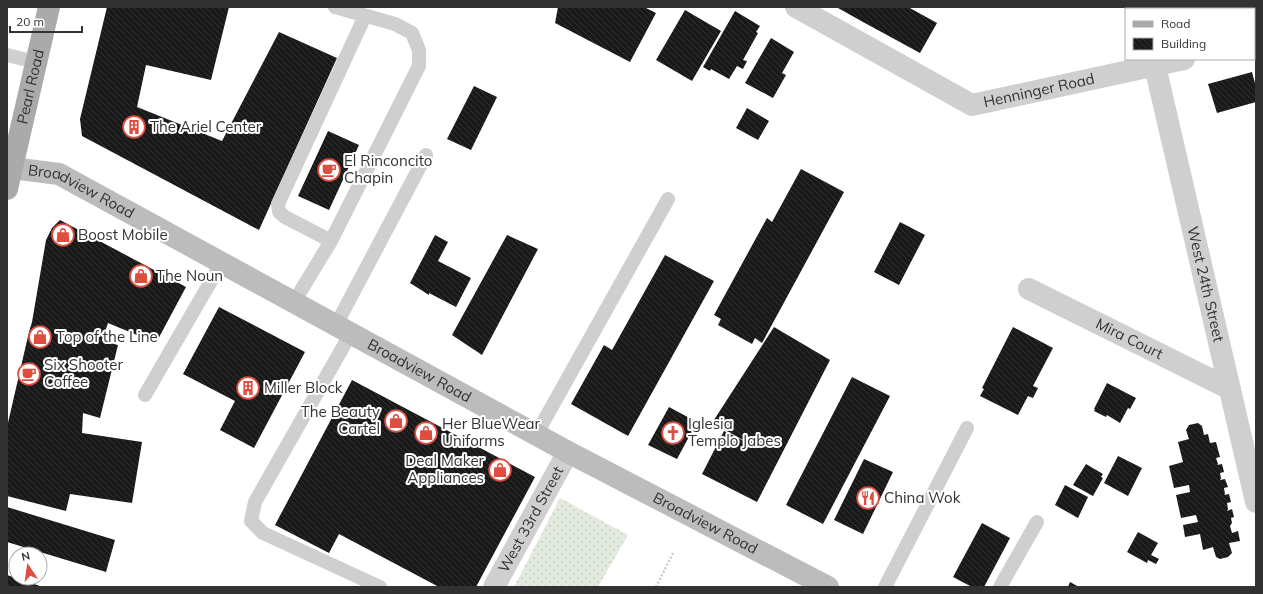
<svg xmlns="http://www.w3.org/2000/svg" width="1263" height="594" font-family="Mulish,sans-serif">
  <defs>
    <pattern id="garden-dots" width="8" height="8" patternUnits="userSpaceOnUse"><rect width="8" height="8" fill="#e3ebdf"/><path d="M2 2h.1M6 6h.1" fill="none" stroke="#c3cac0" stroke-width="1.8" stroke-linecap="round"/></pattern>
    <pattern id="building-back-hatch" width="6" height="6" patternUnits="userSpaceOnUse"><rect width="6" height="6" fill="#191919"/><path d="M-1 5l2 2M0 0l6 6M5-1l2 2" fill="none" stroke="#323232"/></pattern>
  </defs>
  <rect width="100%" height="100%" fill="#fff"/>
  <!-- garden -->
  <path fill="url(#garden-dots)" d="M560 498 628 535 598 587H514Z"/>
  <!-- building -->
  <path fill="url(#building-back-hatch)" d="M107 7H229L211 80 146 65 137 107 222 141 279 32 337 58 259 230 82 136 80 119Z
    M558 7H644L656 13 630 62 555 23Z
    M839 7H908L937 23 920 53 863 22 838 8Z
    M685 10 721 31 692 81 656 60Z
    M735 11 760 26 756 32 758 33 743 60 747 61 743 69 737 66 729 79 711 69 710 71 703 67Z
    M771 38 794 52 782 73 786 75 773 98 745 83Z
    M1252 72 1256 87V102L1217 113 1208 84Z
    M474 86 497 97 471 150 447 139Z
    M747 108 769 121 758 140 736 128Z
    M328 131 359 145 329 210 298 196Z
    M801 169 844 192 762 343 755 338 752 344 718 325 721 319 714 315 767 218 772 222Z
    M60 220 186 287 156 343 108 323 102 341 118 345 100 418 83 413 82 433 142 442 132 503 70 494 66 511 7 496V427L29 332 32 322 46 240 52 228Z
    M900 222 925 235 899 285 874 272Z
    M435 235 448 242 438 261 471 278 456 307 429 293V295L410 283Z
    M507 235 538 249 482 355 452 335Z
    M665 255 714 281 628 436 571 404 604 345 612 350Z
    M219 307 305 352 254 448 220 430 235 401 183 374Z
    M774 327 830 360 757 502 702 474 724 431 754 446 712 423Z
    M1013 327 1053 348 1033 386 1038 388 1033 398 1028 396 1018 415 980 396 984 389 982 388Z
    M852 377 890 396 823 524 786 505Z
    M352 380 535 477 476 587H439L339 534 329 553 275 525Z
    M1107 383 1136 398 1130 409 1128 408 1120 423 1107 415 1106 417 1094 411 1095 409H1094Z
    M669 407 697 422 677 459 648 445Z
    M1198 423 1202 426 1204 435 1208 434 1210 443 1216 442 1220 457 1216 458 1218 464 1217 465 1222 464 1224 472 1220 473 1221 478 1220 480 1225 479 1228 487 1224 488 1225 494 1224 495 1229 494 1231 502 1227 503 1228 509 1227 511 1232 509 1234 517 1231 518 1232 523 1230 526 1232 533 1238 531 1240 541 1229 543 1232 553 1228 557 1220 559 1216 557 1213 547 1203 550 1200 534 1185 537 1183 525 1198 522 1196 515 1181 518 1176 495 1190 492 1189 485 1174 488 1169 466 1183 462 1178 442 1189 439 1186 430 1189 425Z
    M1118 456 1142 468 1128 496 1104 483Z
    M864 459 893 472 863 534 834 520Z
    M1086 464 1103 474 1101 477 1103 478 1093 496 1073 485Z
    M1065 485 1088 497 1078 518 1055 505Z
    M7 507 115 540 106 572 7 542Z
    M982 523 1010 538 984 587H972L953 577Z
    M1138 532 1158 543 1151 555 1159 559 1156 564 1148 560 1147 563 1127 552Z
    M7 575 43 587H7Z
    M1070 582 1079 587H1068Z"/>
  <g fill="none" stroke-linecap="round" stroke-linejoin="round">
    <!-- path -->
    <path stroke="#ccc" stroke-width="2.5" stroke-dasharray="2 2" stroke-linecap="butt" d="M656 587 673 553"/>
    <!-- service -->
    <path stroke="#cfcfcf" stroke-width="14" d="M7 55 36 62
      M331 241 285 217 279 212 278 204 365 16
      M294 302 331 241 419 66V50L412 33 395 24 335 7
      M336 325 426 155
      M351 333 255 502 251 521 263 533 380 587
      M145 395 222 262
      M536 435 668 199
      M885 587 967 428
      M1000 587 1037 522"/>
    <!-- minor -->
    <g stroke="#cfcfcf" stroke-width="22">
      <path id="s1" d="M796 7 972 105 1184 59"/>
      <path d="M1254 43 1256 42"/>
      <path id="s2" d="M1155 66 1256 502"/>
      <path id="s3" d="M1029 289 1230 389"/>
      <path id="s4" d="M494 587 568 452"/>
    </g>
    <!-- secondary -->
    <path stroke="#bcbcbc" stroke-width="22" id="s5" d="M12 168 59 174 568 452 828 587"/>
    <!-- primary -->
    <path stroke="#aaa" stroke-width="22" id="s6" d="M7 189 49 7"/>
  </g>
  <!-- icons -->
  <defs>
    <g id="building-ring" transform="scale(1.15)"><circle r="9.5" fill="#fff" stroke="#de4e40" stroke-width="1.5"/><path d="M-4-6H4V6H1V3H-1V6H-4ZM-2.5-4.3h1.7v1.8h-1.7ZM.8-4.3h1.7v1.8H.8ZM-2.5-1h1.7V.8h-1.7ZM.8-1h1.7V.8H.8Z" fill="#de4e40"/></g>
    <g id="cafe-ring" transform="scale(1.15)"><circle r="9.5" fill="#fff" stroke="#de4e40" stroke-width="1.5"/><path d="M-5.5-4.5H6V0H3Q3 3.5 0 3.5H-2.5Q-5.5 3.5-5.5 0ZM3-3.2v2h1.7v-2ZM-6 4.5H4V6H-6Z" fill="#de4e40"/></g>
    <g id="shop-ring" transform="scale(1.15)"><circle r="9.5" fill="#fff" stroke="#de4e40" stroke-width="1.5"/><path d="M-5-2.5h2.3a2.7 3.5 0 0 1 5.4 0H5L5.5 6h-11ZM-1.5-2.5h3a1.5 2.3 0 0 0-3 0Z" fill="#de4e40"/></g>
    <g id="church-ring" transform="scale(1.15)"><circle r="9.5" fill="#fff" stroke="#de4e40" stroke-width="1.5"/><path d="M-1.2-6h2.4v3.5h3.3v2.4h-3.3V6h-2.4V-.1h-3.3v-2.4h3.3Z" fill="#de4e40"/></g>
    <g id="restaurant-ring" transform="scale(1.15)"><circle r="9.5" fill="#fff" stroke="#de4e40" stroke-width="1.5"/><path d="M-5-6h1v4h1v-4h1v4h1v-4h1v5L-1.5 .5V6h-2V.5L-5-1ZM5-6V6H3V1.5H1.5Q1.5-4 5-6Z" fill="#de4e40"/></g>
  </defs>
  <g fill-rule="evenodd">
    <use href="#building-ring" x="134" y="127"/>
    <use href="#cafe-ring" x="329" y="170"/>
    <use href="#shop-ring" x="63" y="235"/>
    <use href="#shop-ring" x="141" y="276"/>
    <use href="#shop-ring" x="40" y="337"/>
    <use href="#cafe-ring" x="29" y="374"/>
    <use href="#building-ring" x="248" y="388"/>
    <use href="#shop-ring" x="396" y="421"/>
    <use href="#shop-ring" x="426" y="433"/>
    <use href="#church-ring" x="673" y="433"/>
    <use href="#shop-ring" x="500" y="470"/>
    <use href="#restaurant-ring" x="868" y="498"/>
  </g>
  <g text-anchor="middle" stroke-width="4" stroke-linejoin="round" paint-order="stroke">
    <!-- street labels -->
    <g font-size="15" fill="#323232" stroke="#fff">
      <text dy="5" stroke="none"><textPath href="#s6" startOffset="105">Pearl Road</textPath></text>
      <text dy="5" stroke="none"><textPath href="#s1" startOffset="270">Henninger Road</textPath></text>
      <text dy="5" stroke="none"><textPath href="#s5" startOffset="74">Broadview Road</textPath></text>
      <text dy="5" stroke="none"><textPath href="#s2" startOffset="224">West 24th Street</textPath></text>
      <text dy="5" stroke="none"><textPath href="#s3" startOffset="112">Mira Court</textPath></text>
      <text dy="5" stroke="none"><textPath href="#s5" startOffset="458">Broadview Road</textPath></text>
      <text dy="5" stroke="none"><textPath href="#s4" startOffset="77">West 33rd Street</textPath></text>
      <text dy="5" stroke="none"><textPath href="#s5" startOffset="782">Broadview Road</textPath></text>
    </g>
    <!-- poi labels -->
    <g font-size="15" fill="#323232" stroke="#fff" text-anchor="start">
      <text x="150" y="132">The Ariel Center</text>
      <text x="344" y="166">El Rinconcito<tspan x="344" dy="17">Chapin</tspan></text>
      <text x="78" y="240">Boost Mobile</text>
      <text x="156" y="281">The Noun</text>
      <text x="56" y="342">Top of the Line</text>
      <text x="44" y="370">Six Shooter<tspan x="44" dy="17">Coffee</tspan></text>
      <text x="264" y="393">Miller Block</text>
      <text x="380" y="417" text-anchor="end">The Beauty<tspan x="380" dy="17">Cartel</tspan></text>
      <text x="442" y="429">Her BlueWear<tspan x="442" dy="17">Uniforms</tspan></text>
      <text x="688" y="429">Iglesia<tspan x="688" dy="17">Templo Jabes</tspan></text>
      <text x="484" y="466" text-anchor="end">Deal Maker<tspan x="484" dy="17">Appliances</tspan></text>
      <text x="884" y="503">China Wok</text>
    </g>
  </g>
  <!-- border -->
  <rect width="1263" height="594" fill="none" stroke="#323232" stroke-width="16"/>
  <!-- legend -->
  <rect x="1125" y="8" width="130" height="52" fill="#ffffff" stroke="#adadad"/>
  <rect x="1133" y="21" width="20" height="6" fill="#aaaaaa" stroke="#adadad"/>
  <text x="1161" y="28" font-size="12" fill="#323232">Road</text>
  <rect x="1133" y="38" width="20" height="12" fill="url(#building-back-hatch)" stroke="#adadad"/>
  <text x="1161" y="48" font-size="12" fill="#323232">Building</text>
  <!-- north arrow -->
  <g transform="translate(28 566) rotate(347)"><circle r="19" fill="#ffffff" stroke="#adadad"/>
  <path d="M0-3L7 15L0 10L-7 15Z" fill="#de4e40"/>
  <text y="-6" font-size="11" font-weight="bold" text-anchor="middle" fill="#323232">N</text>
  </g>
  <!-- scale -->
  <path d="M10 26v6h72v-6" fill="none" stroke="#323232" stroke-width="2"/>
  <text x="16" y="26" font-size="12" fill="#323232" stroke="#ffffff" stroke-width="3" paint-order="stroke">20 m</text>
</svg>
